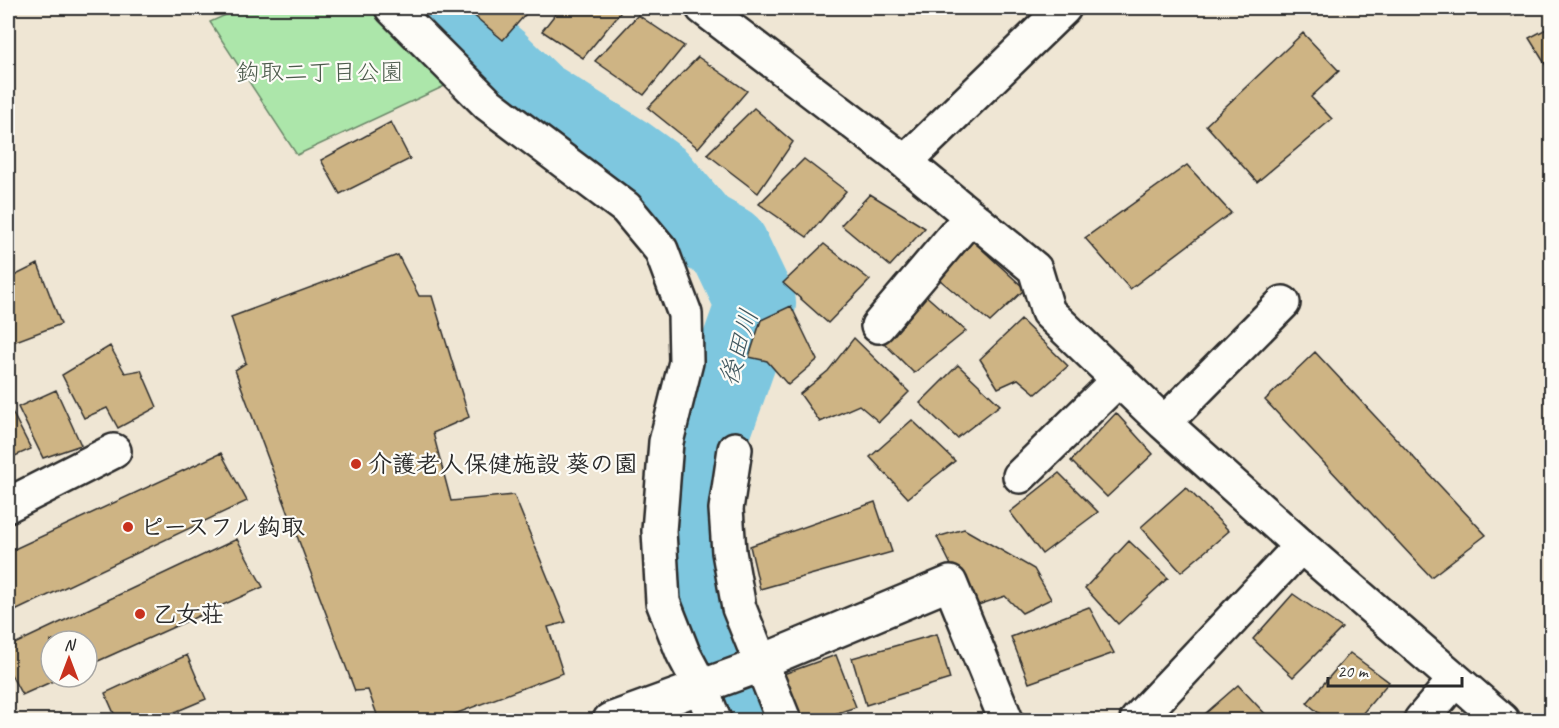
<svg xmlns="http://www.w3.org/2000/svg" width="1559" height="728" font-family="Caveat,'Klee One',sans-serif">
  <rect width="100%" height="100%" fill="#efe6d4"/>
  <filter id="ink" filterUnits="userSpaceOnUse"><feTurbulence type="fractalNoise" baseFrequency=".0167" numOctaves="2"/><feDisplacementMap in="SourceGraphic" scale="12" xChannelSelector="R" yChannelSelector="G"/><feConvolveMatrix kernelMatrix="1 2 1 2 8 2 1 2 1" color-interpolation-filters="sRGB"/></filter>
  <g filter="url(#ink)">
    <!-- green -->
    <path fill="#ace6aa" stroke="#6c886a" stroke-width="1.5" d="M241 8H370L449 84 297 155 210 22Z"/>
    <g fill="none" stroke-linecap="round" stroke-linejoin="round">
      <!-- river -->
      <path stroke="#7ec7df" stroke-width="80" d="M431 8 495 60 534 98 626 156 659 180 701 230 728 245 756 304 711 431 703 490 702 555 715 632 745 720"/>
    </g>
    <!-- building -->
    <path fill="#ceb484" stroke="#2b2b2b" stroke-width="1.5" d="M465 8H531L503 40Z
      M560 8H624L583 58 542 31Z
      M1507 8H1529L1512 16Z
      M638 15 684 46 644 95 595 61Z
      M1552 26V75L1529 38Z
      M1303 33 1339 71 1311 97 1332 119 1257 182 1206 125Z
      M698 57 747 91 698 148 648 108Z
      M754 108 793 142 758 193 707 154Z
      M391 122 410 159 340 194 321 160Z
      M804 159 846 191 807 237 759 204Z
      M1187 165 1231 213 1130 289 1085 238Z
      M870 194 925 228 890 266 841 225Z
      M973 241 1025 289 990 322 940 280Z
      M824 244 870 280 828 323 783 283Z
      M398 255 419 296H432L469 417 433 433 451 501 514 495 566 622 548 627 563 673 439 720H379L368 690 355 691 235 370 246 363 231 317Z
      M38 264 61 324 8 344V279Z
      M923 293 966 331 914 373 880 339Z
      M791 306 817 360 788 385 767 361 749 357 761 320Z
      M1021 320 1068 366 1036 394 1018 379 998 388 980 359Z
      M854 338 909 392 879 422 859 405 820 422 800 394 828 371Z
      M110 346 125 373 141 370 157 407 118 428 107 408 84 418 62 375Z
      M1315 352 1486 535 1431 577 1265 400Z
      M958 365 1000 405 957 438 920 403Z
      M56 390 81 445 43 458 18 407Z
      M8 404 31 449 8 459Z
      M1116 413 1153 454 1107 497 1071 461Z
      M912 420 955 461 908 498 870 457Z
      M221 453 247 501 15 611 8 594V552Z
      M1059 473 1098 512 1042 554 1010 512Z
      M1186 487 1229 531 1181 572 1141 527Z
      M875 502 892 552 760 589 750 546Z
      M964 529 1034 569 1051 599 1022 613 1005 596 972 607 937 537Z
      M237 539 263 587 87 666V641H51V677H62L22 695 8 669V647Z
      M1129 541 1168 578 1118 624 1085 588Z
      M1293 594 1342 628 1293 677 1253 639Z
      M1089 607 1114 653 1029 683 1011 637Z
      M937 634 950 679 866 705 852 658Z
      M1350 653 1389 682 1357 720H1327L1307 703Z
      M187 655 206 699 156 720H117L105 693Z
      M836 655 856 707 816 720H797L778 676Z
      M1238 685 1271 720H1198Z"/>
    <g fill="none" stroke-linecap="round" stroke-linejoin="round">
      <!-- minor casing -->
      <g stroke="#2b2b2b" stroke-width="38">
        <path id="minor" d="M392 8 488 104 626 208 661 250 685 314 686 362 666 442 659 531 663 602 683 653 701 687 714 720
          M703 8 905 162 1035 269 1048 312 1164 423 1301 546 1502 720
          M905 162 1064 8
          M878 326 971 216
          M1164 423 1283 303
          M735 449 726 509 729 552 739 608 784 720
          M1020 476 1119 379
          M8 505 114 451
          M610 720 747 670 761 662 950 583 1006 720
          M1137 720 1301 546
          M1421 720 1455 680"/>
      </g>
      <!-- minor -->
      <use href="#minor" stroke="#fdfcf7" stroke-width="33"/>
    </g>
  </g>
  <!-- markers -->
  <g fill="#c8321e" stroke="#fdfcf7" stroke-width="2">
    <circle cx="356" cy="464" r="6"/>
    <circle cx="128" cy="527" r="6"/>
    <circle cx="140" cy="614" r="6"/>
  </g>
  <g text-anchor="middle" stroke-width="4.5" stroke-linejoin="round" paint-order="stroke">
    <!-- park labels -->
    <g font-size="24" fill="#4b5a4b" stroke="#fdfcf7">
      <text x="320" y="80">鈎取二丁目公園</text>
    </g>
    <!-- poi labels -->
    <g font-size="24" font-weight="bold" fill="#2b2b2b" stroke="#fdfcf7" text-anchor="start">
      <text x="368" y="472">介護老人保健施設 葵の園</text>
      <text x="140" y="535">ピースフル鈎取</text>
      <text x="152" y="622">乙女荘</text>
    </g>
    <!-- water labels -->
    <g font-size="26" font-style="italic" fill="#445a61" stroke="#fdfcf7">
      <text transform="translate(738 347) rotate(-73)" y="9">後田川</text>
    </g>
  </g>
  <!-- margin -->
  <rect width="1559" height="728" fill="none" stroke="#fdfcf7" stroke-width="30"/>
  <rect x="15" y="15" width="1529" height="698" fill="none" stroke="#2b2b2b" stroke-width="2" filter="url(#ink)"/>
  <!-- north arrow -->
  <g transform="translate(69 659)"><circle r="28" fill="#fdfcf7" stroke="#a9a8a5" stroke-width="1.5"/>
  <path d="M0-4.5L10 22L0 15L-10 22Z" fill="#c8321e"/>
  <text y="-9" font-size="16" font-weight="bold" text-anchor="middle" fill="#2b2b2b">N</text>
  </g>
  <!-- scale -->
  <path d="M1328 677v9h134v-9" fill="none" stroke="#2b2b2b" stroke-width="3"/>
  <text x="1337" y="677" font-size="18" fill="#2b2b2b" stroke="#fdfcf7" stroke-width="4.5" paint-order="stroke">20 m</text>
</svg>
